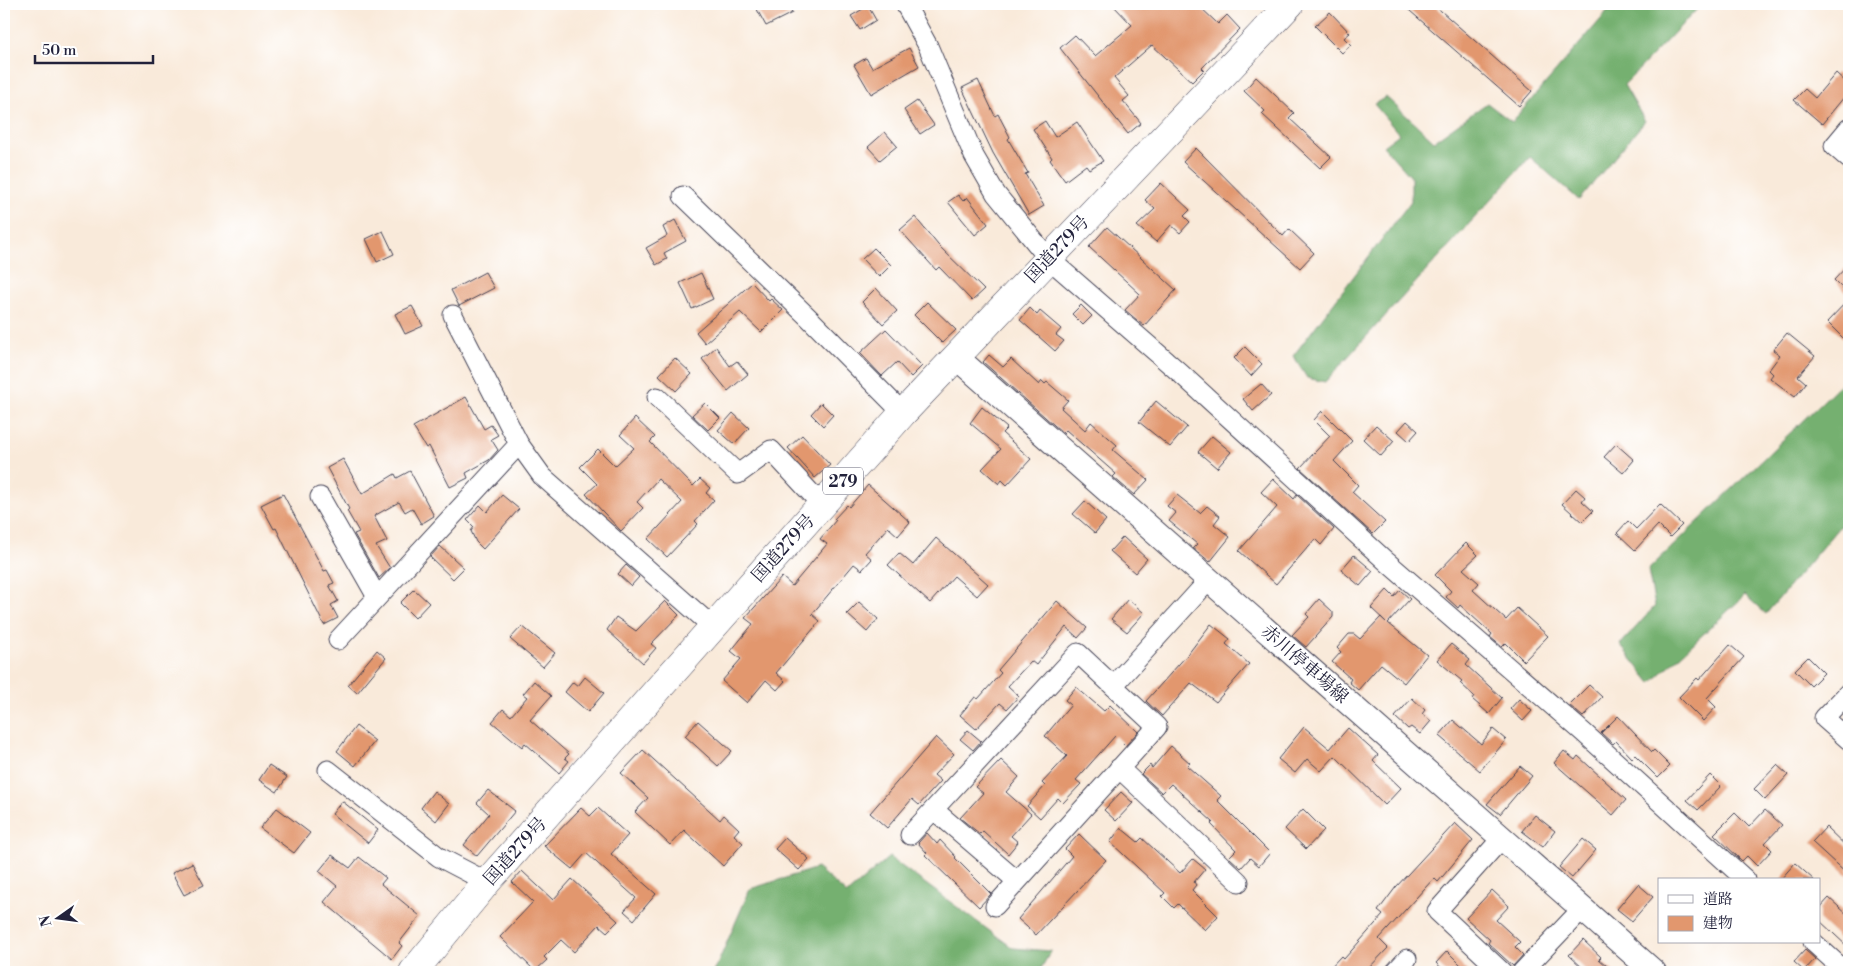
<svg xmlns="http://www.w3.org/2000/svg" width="1853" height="976" font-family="'Libre Bodoni','Noto Serif JP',serif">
  <rect width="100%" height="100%" fill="#fff"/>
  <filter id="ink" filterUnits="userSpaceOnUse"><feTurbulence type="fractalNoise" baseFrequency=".02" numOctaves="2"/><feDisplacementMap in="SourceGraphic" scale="10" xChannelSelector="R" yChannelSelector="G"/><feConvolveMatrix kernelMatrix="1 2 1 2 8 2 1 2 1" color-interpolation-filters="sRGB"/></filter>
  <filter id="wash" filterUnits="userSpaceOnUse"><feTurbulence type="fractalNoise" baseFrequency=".0096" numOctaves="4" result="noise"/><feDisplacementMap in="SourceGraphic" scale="20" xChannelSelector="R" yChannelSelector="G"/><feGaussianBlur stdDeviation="1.12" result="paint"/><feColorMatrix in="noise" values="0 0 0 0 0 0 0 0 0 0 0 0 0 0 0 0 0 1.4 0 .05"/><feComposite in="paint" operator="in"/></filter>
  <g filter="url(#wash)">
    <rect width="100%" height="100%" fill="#f9eada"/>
    <!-- forest -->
    <path fill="#75b070" stroke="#4c6956" d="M1614 4H1702L1624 85 1645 121 1579 200 1530 157 1325 382 1307 378 1293 356 1411 201V177L1383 146 1399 134 1374 104 1386 97 1434 141 1487 103 1512 122Z
      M1849 376V515L1766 614 1745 595 1651 683 1620 645 1655 606 1648 570Z
      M889 857 1013 948 1051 951 1039 972H714L750 889 817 868 847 894Z"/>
    <g id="blocks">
      <!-- building -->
      <path fill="#e2976e" d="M754 4H787L792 13 766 26Z
        M1112 4H1197L1218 24 1227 15 1240 29 1202 68 1204 70 1192 82 1152 45 1114 78 1129 96 1123 101 1141 123 1128 134 1060 48 1075 35 1095 56 1132 25Z
        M1402 4H1433L1532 91 1519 106Z
        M868 6 876 20 860 30 851 16Z
        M1330 12 1350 33 1344 38 1351 45 1342 53 1315 26Z
        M909 48 919 66 871 94 854 65 866 58 872 68Z
        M1836 73 1849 85V91L1822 124 1794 100 1805 89 1815 98Z
        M1256 77 1294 113 1289 118 1331 157 1320 168 1262 114 1265 111 1244 91Z
        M978 80 995 116 998 114 1010 137 1008 139 1028 173 1025 174 1044 206 1029 215 993 153 962 88Z
        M917 101 934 125 920 134 904 110Z
        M1045 121 1055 137 1077 122 1103 161 1089 169 1086 165 1065 181 1050 160 1052 158 1033 129Z
        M885 132 897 146 880 160 868 147Z
        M1196 148 1283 236 1289 229 1314 253 1300 268 1183 162Z
        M1161 183 1190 210 1184 216 1190 222 1180 233 1171 225 1156 242 1137 226 1155 209 1145 200Z
        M958 195 963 201 967 197 988 224 975 235 948 202Z
        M915 217 938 245 984 290 972 301 939 267 936 270 900 230Z
        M675 220 686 241 664 253 667 259 656 265 646 248 667 236 663 227Z
        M1107 227 1176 290 1144 326 1125 310 1140 294 1089 247Z
        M383 231 394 254 377 262 366 239Z
        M874 248 891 265 879 277 862 259Z
        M1849 264V295L1834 280Z
        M485 272 494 288 459 306 451 290Z
        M701 273 713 299 692 309 680 283Z
        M752 283 769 301 771 299 783 310 761 332 740 312 705 343 696 332Z
        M876 288 897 311 883 324 862 302Z
        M1849 299V344L1827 322Z
        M927 302 956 330 942 343 914 315Z
        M1081 305 1092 316 1083 325 1072 314Z
        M412 306 423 326 405 334 395 314Z
        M1030 308 1037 315 1040 311 1061 329 1056 335 1064 341 1055 351 1020 320Z
        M886 329 922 366 911 377 897 362 882 376 860 353Z
        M1787 333 1815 356 1798 376 1806 383 1795 397 1770 378 1773 374 1769 370 1780 355 1773 350Z
        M716 347 730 366 737 361 748 374 728 391 702 359Z
        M1245 347 1262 364 1251 376 1234 358Z
        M989 355 1003 367 1011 359 1039 385 1042 381 1045 384 1047 382 1068 400 1061 408 1085 430 1091 422 1117 445 1113 450 1148 480 1134 495 1113 477 1116 474 1066 430 1063 433 983 362Z
        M675 358 692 374 676 391 659 375Z
        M1261 384 1271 395 1253 411 1243 399Z
        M466 397 484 429 491 425 498 435 491 439 498 450 489 460 466 473 468 478 450 487 429 446 426 448 413 427Z
        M1156 401 1187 427 1170 447 1139 422Z
        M705 403 720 418 708 430 692 415Z
        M821 403 833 415 823 426 811 414Z
        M982 407 1007 428 1002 433 1031 459 1007 485 1002 480 999 484 982 469 1001 449 970 423Z
        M1322 411 1352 441 1334 461 1358 485 1352 492 1385 522 1373 534 1300 468 1330 436 1314 420Z
        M733 413 749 428 734 444 718 430Z
        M635 418 655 437 650 442 693 486 700 479 710 488 706 493 714 500 695 521 698 524 667 557 648 539 682 502 658 479 637 502 643 508 621 531 586 494 597 484 580 467 598 449 615 466 634 448 620 435Z
        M1407 421 1418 431 1409 441 1398 431Z
        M1376 425 1394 441 1381 456 1363 439Z
        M802 435 830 465 815 478 788 448Z
        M1212 436 1231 452 1217 468 1198 452Z
        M1616 444 1634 460 1623 473 1604 457Z
        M343 459 362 494 395 474 397 478 410 471 434 516 421 524 412 508 405 512 399 502 374 516 387 541 376 546 390 568 379 578 354 534 359 532 347 511 349 509 327 468Z
        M1273 479 1294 499 1297 495 1334 529 1321 545 1315 539 1276 584 1239 551 1277 507 1261 492Z
        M868 485 910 522 898 536 888 527 865 553 872 559 862 570 854 564 812 614 820 621 776 673 785 681 777 690 766 680 747 703 722 681 741 659 731 651 753 624 745 618 782 577 792 586 827 544 820 539 836 520 834 519 847 505 849 507Z
        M1576 489 1585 497 1582 501 1593 511 1582 522 1562 504Z
        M283 494 324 571 327 570 334 583 329 585 338 601 331 605 338 618 324 625 276 528 274 529 261 505Z
        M502 495 519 509 483 549 476 542 471 531 474 527 467 520 480 505 487 512Z
        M1177 495 1200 513 1207 506 1220 516 1214 524 1230 537 1210 562 1193 548 1197 544 1169 521 1176 513 1167 506Z
        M1085 501 1106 520 1095 533 1073 514Z
        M1660 504 1682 525 1670 537 1658 525 1635 550 1617 533 1628 521 1636 529Z
        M1123 537 1147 559 1135 573 1110 551Z
        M936 538 988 584 977 596 954 576 930 603 888 565 899 553 913 565Z
        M1466 543 1478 555 1463 569 1479 583 1473 590 1506 620 1517 608 1548 636 1524 661 1506 643 1502 647 1490 637 1492 634 1460 605 1458 608 1446 597 1451 591 1435 575Z
        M440 546 464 568 453 579 430 557Z
        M1354 555 1373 571 1360 586 1341 570Z
        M626 565 639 577 631 586 618 574Z
        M414 589 429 603 415 618 400 603Z
        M1387 590 1394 597 1400 590 1410 599 1388 623 1427 655 1404 683 1381 664 1358 690 1349 682 1351 679 1332 662 1341 652 1337 648 1349 634H1354L1360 639 1381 617 1386 622 1371 608Z
        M1128 599 1144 613 1127 632 1111 619Z
        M1319 599 1333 612V617L1306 647 1292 635 1309 617 1306 614Z
        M665 601 679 615 651 644 656 648 643 663 607 630 616 617 636 631Z
        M1057 601 1087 628 1078 638 1066 627 1036 665 1031 661 1008 686 1019 696 1007 709 1000 703 976 729 960 715 975 697 978 699 1001 673 998 670Z
        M859 602 878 619 867 632 847 614Z
        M1211 624 1230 639 1226 644 1249 664 1216 702 1191 683 1162 716 1146 701 1188 654Z
        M522 626 555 653 543 667 510 639Z
        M1451 644 1470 660 1466 665 1502 698 1489 714 1472 699 1474 696 1460 683 1462 681 1437 660Z
        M1730 645 1744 657 1707 698 1716 707 1703 721 1679 697 1697 678 1699 680Z
        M377 650 386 658 357 693 348 685Z
        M1808 657 1824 673 1811 686 1795 670Z
        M585 677 604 693 588 712 565 692 573 682 578 686Z
        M534 681 551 696 530 720 569 754 565 758 569 761 559 773 525 743 522 747 492 722 503 709 511 716 527 697 523 694Z
        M1589 685 1602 697 1583 717 1569 705Z
        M1076 687 1104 711 1110 705 1138 732 1125 746 1115 736 1076 780 1081 784 1063 803 1058 798 1040 818 1027 806 1045 786 1042 783 1067 756 1045 736 1071 705 1065 700Z
        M1412 698 1425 710 1422 714 1431 721 1420 734 1411 727 1408 729 1395 717Z
        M1519 699 1532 711 1523 721 1510 709Z
        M1618 716 1652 752 1654 750 1670 766 1658 778 1635 755 1632 758 1616 741 1613 744 1601 733Z
        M1453 720 1481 744 1493 729 1506 740 1480 771 1439 736Z
        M698 721 732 751 718 766 685 736Z
        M356 726 375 741 355 766 337 751Z
        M1304 727 1330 749 1348 728 1378 755 1373 761 1401 788 1385 805 1335 756 1321 771 1307 759 1295 773 1278 759Z
        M968 730 981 741 973 750 960 739Z
        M936 737 954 754 934 775 941 781 919 805 912 799 887 828 870 813Z
        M1171 746 1190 763 1187 766 1221 796 1217 800 1270 853 1259 866 1250 858 1241 868 1229 857 1236 850 1211 824 1213 822 1171 784 1162 793 1141 774 1150 765 1152 768Z
        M643 750 720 820 724 815 739 829 734 835 743 843 723 866 684 830 670 845 635 812 648 798 621 773Z
        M1564 751 1575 760 1578 756 1626 800 1613 815 1554 763Z
        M1001 760 1019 777 1006 792 1031 814 1011 836 1018 842 1008 854 983 831 980 834 960 818 983 793 975 787Z
        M269 765 287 777 277 792 259 780Z
        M1777 765 1788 775 1765 800 1754 789Z
        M1520 766 1532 776 1500 814 1487 804Z
        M1710 775 1721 786 1698 810 1687 800Z
        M488 790 515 811 477 856 464 845 489 814 477 803Z
        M434 791 449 804 436 821 421 808Z
        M1121 792 1133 803 1116 821 1104 810Z
        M342 801 378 830 368 843 332 814Z
        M277 808 310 833 294 853 260 828Z
        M581 808 590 816 598 808 628 835 611 854 656 894 634 920 624 911 636 898 586 853 572 869 544 846Z
        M1303 809 1324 830 1306 849 1285 829Z
        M1765 810 1782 825 1765 843 1772 850 1757 866 1747 856 1742 861 1714 834 1735 813 1749 827Z
        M1535 815 1555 831 1543 847 1522 831Z
        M1455 823 1473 840 1438 882 1434 878 1379 939 1388 948 1365 972H1326L1341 956 1344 959 1383 915 1378 911 1396 887Z
        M1826 827 1849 849V876L1812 842Z
        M1121 828 1138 842 1142 838 1180 873 1193 859 1205 869 1194 882 1196 885 1192 890 1218 916 1205 930 1178 904 1174 908 1162 896 1165 893 1110 842Z
        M927 833 937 844 940 840 956 857 955 858 991 894 979 907 925 855 927 853 918 843Z
        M1079 834 1106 860 1036 935 1018 919 1072 856 1065 849Z
        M785 838 809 859 799 870 775 849Z
        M1583 839 1596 850 1572 878 1559 867Z
        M332 855 350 868 359 857 386 878 381 884 420 916 399 943 402 946 392 959 324 902 337 886 319 871Z
        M192 863 204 885 184 895 172 873Z
        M1795 863 1814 880H1780Z
        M522 871 553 900 572 879 618 921 607 932 599 925 574 952 561 940 544 957 547 960 535 971 500 937 533 902 512 882Z
        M1638 884 1653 897 1632 921 1617 909Z
        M1492 890 1509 906 1496 920 1520 942 1515 947 1523 955 1513 966 1488 943 1490 940 1466 918Z
        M1829 898 1849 916V948L1819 920V909Z
        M1583 940 1601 957 1599 959 1614 972H1587L1569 955Z
        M1805 950 1815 959 1804 971 1794 962Z
        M1447 951 1468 972H1446L1436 963Z"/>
    </g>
  </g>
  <g filter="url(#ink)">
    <use href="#blocks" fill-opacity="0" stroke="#424053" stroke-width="1"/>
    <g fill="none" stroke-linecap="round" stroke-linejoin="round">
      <!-- minor casing -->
      <g stroke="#424053" stroke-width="21">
        <path id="minor" d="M905 4 928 46 974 156 996 194 1048 258 1179 372 1387 562 1584 733 1746 880
          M1849 128 1834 146 1849 159
          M683 196 808 317 903 413
          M453 315 519 444 542 476 713 627
          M657 397 738 474 771 450 822 505
          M320 497 377 597
          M338 640 519 444
          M1113 686 1209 580
          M1849 692 1824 718 1849 740
          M1119 768 1239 882
          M328 770 439 857 487 882
          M934 810 1017 881
          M910 835 1078 653 1157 727 995 906
          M1502 838 1437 911 1502 972
          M1813 942 1846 972
          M1395 972 1407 959
          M1522 972 1582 909"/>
      </g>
      <!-- major casing -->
      <g stroke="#424053" stroke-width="26">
        <path id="major" d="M956 357 1654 972"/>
      </g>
      <!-- highway casing -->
      <g stroke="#424053" stroke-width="29">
        <path id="highway" d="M413 972 487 882 903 413 1290 4"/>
      </g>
      <!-- minor -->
      <use href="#minor" stroke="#fff" stroke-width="19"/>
      <!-- major -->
      <use href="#major" stroke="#fff" stroke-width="24"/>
      <!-- highway -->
      <use href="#highway" stroke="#fff" stroke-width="28"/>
    </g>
  </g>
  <g text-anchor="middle" stroke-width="4" stroke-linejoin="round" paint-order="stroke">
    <!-- shield labels -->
    <rect fill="#fff" stroke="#646476" stroke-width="1" x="823" y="467.5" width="40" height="27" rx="4"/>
    <g font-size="16" font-weight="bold" fill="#22223b">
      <text x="843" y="487">279</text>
    </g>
    <!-- street labels -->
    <g font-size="18" fill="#22223b" stroke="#fff">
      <text transform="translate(1057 249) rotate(-47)" y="6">国道279号</text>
      <text transform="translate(783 548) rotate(-48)" y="6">国道279号</text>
      <text transform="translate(1305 664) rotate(41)" y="6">赤川停車場線</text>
      <text transform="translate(515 851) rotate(-48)" y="6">国道279号</text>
    </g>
  </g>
  <!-- margin -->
  <rect width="1853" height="976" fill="none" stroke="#fff" stroke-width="20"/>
  <!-- legend -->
  <rect x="1658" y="878" width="162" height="65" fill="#ffffff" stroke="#a7a7b1"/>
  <rect x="1668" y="895" width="25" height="8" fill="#ffffff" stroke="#a7a7b1"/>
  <text x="1703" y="904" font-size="15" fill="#22223b">道路</text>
  <rect x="1668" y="916" width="25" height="15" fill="#e2976e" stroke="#a7a7b1"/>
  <text x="1703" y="928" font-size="15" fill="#22223b">建物</text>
  <!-- north arrow -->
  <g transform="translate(58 918) rotate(256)" stroke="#ffffff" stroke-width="4" paint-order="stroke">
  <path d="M0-4L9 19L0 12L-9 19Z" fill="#22223b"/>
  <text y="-8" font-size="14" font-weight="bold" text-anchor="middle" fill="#22223b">N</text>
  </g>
  <!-- scale -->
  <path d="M35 55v8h118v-8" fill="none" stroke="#22223b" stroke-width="2.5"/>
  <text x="42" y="55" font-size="15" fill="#22223b" stroke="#ffffff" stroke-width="4" paint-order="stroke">50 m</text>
</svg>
